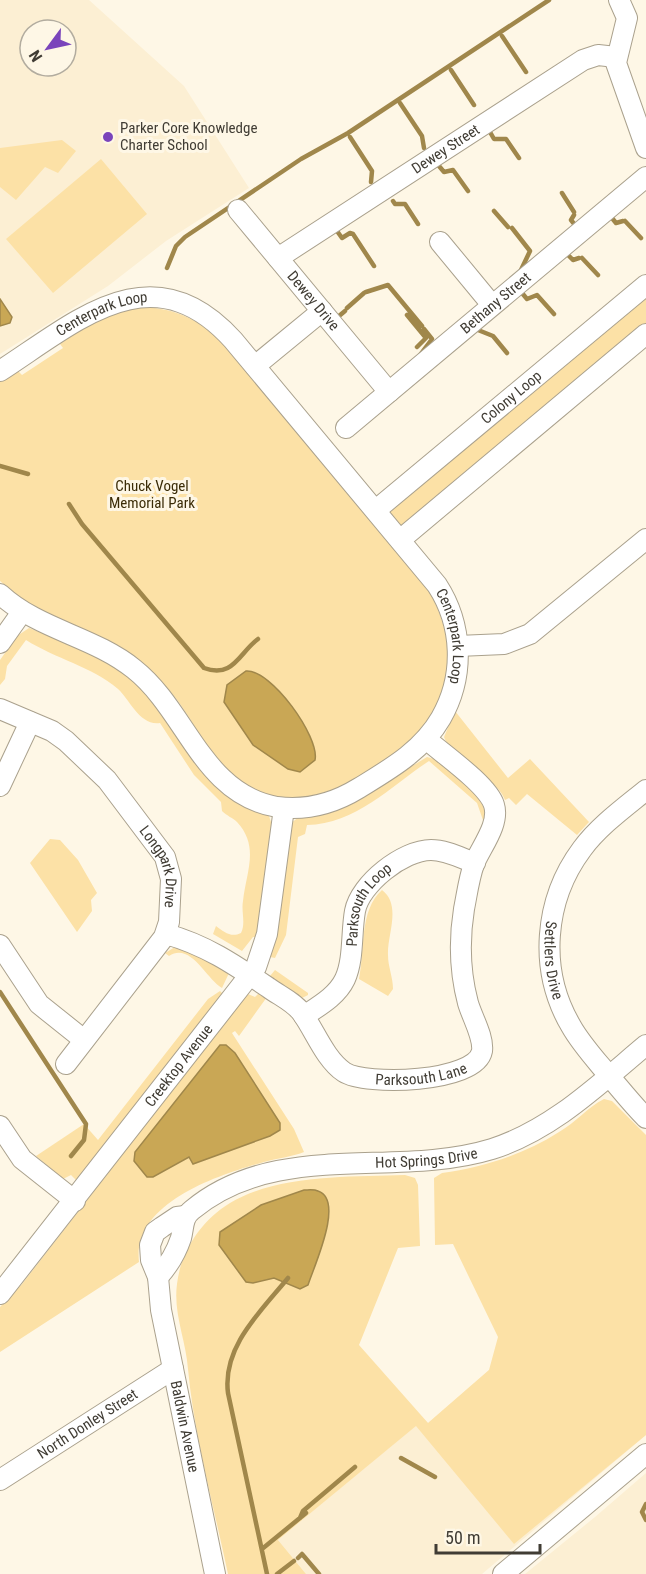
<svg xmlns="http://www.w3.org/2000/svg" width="646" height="1574" font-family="'Roboto Condensed',sans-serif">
  <rect width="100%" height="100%" fill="#fef7e6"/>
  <!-- built -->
  <path fill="#fcefd3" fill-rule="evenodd" d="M0 0H89L184 86 249 188 166 241 108 286 0 354ZM30 30H66V66H30Z
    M489 1370 646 1435 482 1574H306L278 1540 424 1419 428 1423Z
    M646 1473V1574H525L595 1517Z"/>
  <!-- green -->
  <path fill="#fce1a6" d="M62 140 76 151 58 173 45 167 16 200 0 187V148Z
    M101 159 147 214 53 293 6 239Z
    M646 293V327L404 529 387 510Z
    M132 307C169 306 193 316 221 339L424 582C449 622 461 677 431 719 415 741 395 754 373 769 330 796 281 816 235 779 202 751 190 707 158 679 147 669 131 663 119 656 79 633 34 613 0 581V382L18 371 22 375 63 348 60 344 64 341 94 321Z
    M29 628 101 657 136 682 166 716 208 778 233 799 269 816 272 825 258 937H253L242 951 213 934 216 926C224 932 231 938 241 933 246 923 241 912 243 901 246 872 260 847 237 822 233 818 227 816 222 811L221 802 194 775 160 723C140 726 130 700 118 689 91 666 56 659 26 640L7 666 5 679 0 685V660L17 636Z
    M455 711 508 778 530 759 589 822 577 835 527 794 516 805 509 798 505 800C496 776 454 763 444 737Z
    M427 757 434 759C452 774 492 796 484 823L477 803 429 761C391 786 356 824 307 825L305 834 298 837 286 935 275 958 270 957 276 937 291 823 299 817 343 808Z
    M50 839 60 840 78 860 97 893 91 900 92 911 77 932 30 863Z
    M382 890C402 905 387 935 388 955 388 967 393 977 393 989L388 996 359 979C365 951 359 910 382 890Z
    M175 947 190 950 229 973 222 988C206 979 191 942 169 956L165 953Z
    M275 970 308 993V995L302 998 270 976Z
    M220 991 224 995 77 1181 71 1175 63 1179 36 1156 84 1124 98 1140 208 999Z
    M259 993 267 997 239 1036 235 1031 232 1033 294 1129 304 1152C292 1157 277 1158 264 1162 218 1175 132 1203 139 1262L0 1352V1307L22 1284 243 999 248 994 255 997Z
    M604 1099 612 1101 646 1135V1435L514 1544 416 1426 278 1540 306 1574H228C214 1507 194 1435 188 1369 186 1340 173 1313 177 1284 181 1250 202 1220 230 1203 278 1174 351 1177 405 1175L415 1178 418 1185 420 1246 398 1248 359 1345 428 1423 489 1370 498 1337 453 1244 435 1245 434 1178 442 1173C483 1167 523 1155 559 1132 575 1123 588 1107 604 1099Z"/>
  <!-- water -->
  <path fill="#c9a755" stroke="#a0874b" stroke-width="1.5" d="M0 299 12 317 10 323 0 326Z
    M246 671C271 669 320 737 315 760L300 772 288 769 253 745 224 702 227 685Z
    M220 1045H226L235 1053 280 1123V1130L270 1136 193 1164 189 1157 153 1177H147L134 1161 135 1152Z
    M304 1190C308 1190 314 1189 318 1191 345 1200 314 1266 308 1285L300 1289 274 1278 253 1283 246 1282 219 1245 220 1232 261 1205Z"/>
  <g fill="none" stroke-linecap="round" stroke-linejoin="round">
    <!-- stream -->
    <path stroke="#a0874b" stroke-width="4.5" d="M502 36 526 72
      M451 70 474 105
      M400 103 422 136 424 148
      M490 132 494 139H506L519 158
      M350 137 372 171 371 182
      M439 166 444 172 453 170 468 191
      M562 193 574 212
      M393 201 395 204H405L418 224
      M494 211 508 227
      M574 215 571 220 575 225
      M612 218 616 223 623 221
      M625 221 641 238
      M512 228 530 251 521 270
      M337 231 342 238 350 233 353 234 374 266
      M568 255 573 260 579 258
      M582 258 598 275
      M167 268 176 246 185 237 301 159 348 133 549 0
      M366 292 388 285 422 326
      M522 293 527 299 537 295 554 314
      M347 308 364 293
      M407 315 426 338 417 347
      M339 316 345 311
      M478 330 493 336 507 353
      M420 355 432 339 424 329
      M0 466 28 474
      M69 504 82 524 204 668C233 679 239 653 258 639
      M0 992 86 1124 84 1140 71 1156
      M401 1458 435 1477
      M646 1504 642 1512 646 1520
      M300 1518 303 1511 355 1467
      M262 1549 306 1513
      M298 1558 302 1554 319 1574
      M267 1574 228 1393C222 1347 261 1311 288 1278
      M277 1574 294 1561"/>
    <!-- minor casing -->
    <g stroke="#aaa18d" stroke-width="22">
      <g id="minor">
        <path d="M619 0 627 18 616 63 646 148"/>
        <path id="s1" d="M238 210 389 392"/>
        <path d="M440 242 492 305"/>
        <path id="s2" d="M278 258 583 60 598 55 616 57"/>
        <path d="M255 366 322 311"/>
        <path id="s3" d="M0 371C76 322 152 250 233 340L437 585C463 625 465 676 441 718 422 751 390 769 359 788 333 804 307 811 277 807 202 794 187 711 134 669 93 636 39 630 0 594"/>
        <path id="s4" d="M346 428 646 177"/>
        <path id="s5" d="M376 510 646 285"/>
        <path d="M400 540 646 334"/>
        <path d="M0 643 22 612"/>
        <path d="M458 646 504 644 530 634 646 539"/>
        <path id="s6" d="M0 709 52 731 66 741 107 780 165 857 171 879 169 922 164 937 66 1064"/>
        <path d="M0 786 30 722"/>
        <path id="s7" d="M646 790C624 808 599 826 582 849 544 900 538 970 571 1026 581 1044 596 1060 610 1077 622 1091 633 1105 646 1118"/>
        <path id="s8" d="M166 934C206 945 235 965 269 988 280 996 294 1002 302 1013 315 1031 325 1059 344 1072 365 1086 476 1083 482 1051 484 1037 472 1017 468 1003 460 973 459 940 464 909 467 894 469 878 474 864 481 847 500 824 494 805 488 785 443 754 426 739"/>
        <path d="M0 945 39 1004 84 1040"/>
        <path id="s9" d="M304 1016C319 1006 337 996 345 979 354 959 351 933 355 911 360 884 403 850 431 850 446 850 461 858 475 863"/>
        <path d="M0 1126 22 1159 75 1201"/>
        <path id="s10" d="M185 1216 177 1217 162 1227 155 1232 150 1245 151 1260 158 1277 161 1310 215 1574"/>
        <path id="s11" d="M158 1277C168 1266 176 1253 181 1238 184 1227 182 1218 192 1210 278 1139 394 1179 492 1149 552 1130 598 1085 646 1045"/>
        <path id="s12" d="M0 1294 256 967 267 934 284 808"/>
        <path id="s13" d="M0 1480 173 1369"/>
        <path d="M503 1574 646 1454"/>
      </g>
    </g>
    <!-- minor -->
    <use href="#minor" stroke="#fff" stroke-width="20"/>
  </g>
  <!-- markers -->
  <circle fill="#7a44bb" stroke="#fef7e6" stroke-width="2" cx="108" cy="137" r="6"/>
  <g text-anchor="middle" stroke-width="6" stroke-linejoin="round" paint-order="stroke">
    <!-- poi labels -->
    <g font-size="15" fill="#403c34" stroke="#fef7e6" text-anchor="start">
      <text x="120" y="133">Parker Core Knowledge<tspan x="120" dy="17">Charter School</tspan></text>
    </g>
    <!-- street labels -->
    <g font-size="15" fill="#403c34" stroke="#fef7e6">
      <text dy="5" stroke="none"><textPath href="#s2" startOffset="200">Dewey Street</textPath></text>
      <text dy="5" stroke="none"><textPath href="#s1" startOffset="118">Dewey Drive</textPath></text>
      <text dy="5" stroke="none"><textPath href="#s4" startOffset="195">Bethany Street</textPath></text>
      <text dy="5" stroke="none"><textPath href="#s3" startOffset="118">Centerpark Loop</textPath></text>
      <text dy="5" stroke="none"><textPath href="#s5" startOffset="176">Colony Loop</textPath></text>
      <text dy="5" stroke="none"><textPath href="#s3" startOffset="639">Centerpark Loop</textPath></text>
      <text dy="5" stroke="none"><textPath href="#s6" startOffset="234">Longpark Drive</textPath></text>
      <text dy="5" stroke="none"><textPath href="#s9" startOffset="136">Parksouth Loop</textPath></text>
      <text dy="5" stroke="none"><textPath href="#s7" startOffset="206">Settlers Drive</textPath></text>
      <text dy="5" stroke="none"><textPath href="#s12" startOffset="290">Creektop Avenue</textPath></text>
      <text dy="5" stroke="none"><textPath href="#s8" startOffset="310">Parksouth Lane</textPath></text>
      <text dy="5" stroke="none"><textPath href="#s11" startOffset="321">Hot Springs Drive</textPath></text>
      <text dy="5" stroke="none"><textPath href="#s13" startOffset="104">North Donley Street</textPath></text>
      <text dy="5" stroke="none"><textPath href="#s10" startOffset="234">Baldwin Avenue</textPath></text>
    </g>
    <!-- park labels -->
    <g font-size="15" fill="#3b2c07" stroke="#fef7e6">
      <text x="152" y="491">Chuck Vogel<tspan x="152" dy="17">Memorial Park</tspan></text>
    </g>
  </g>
  <!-- north arrow -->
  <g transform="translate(48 48) rotate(237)"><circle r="28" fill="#fef7e6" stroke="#b2ac9f" stroke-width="1.5"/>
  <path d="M0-4.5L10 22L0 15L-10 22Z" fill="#7a44bb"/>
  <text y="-9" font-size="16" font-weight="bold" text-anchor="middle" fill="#403c34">N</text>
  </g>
  <!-- scale -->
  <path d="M436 1544v9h104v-9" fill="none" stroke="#403c34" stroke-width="3"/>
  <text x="445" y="1544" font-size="18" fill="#403c34" stroke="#fef7e6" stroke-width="4.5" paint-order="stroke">50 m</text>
</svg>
